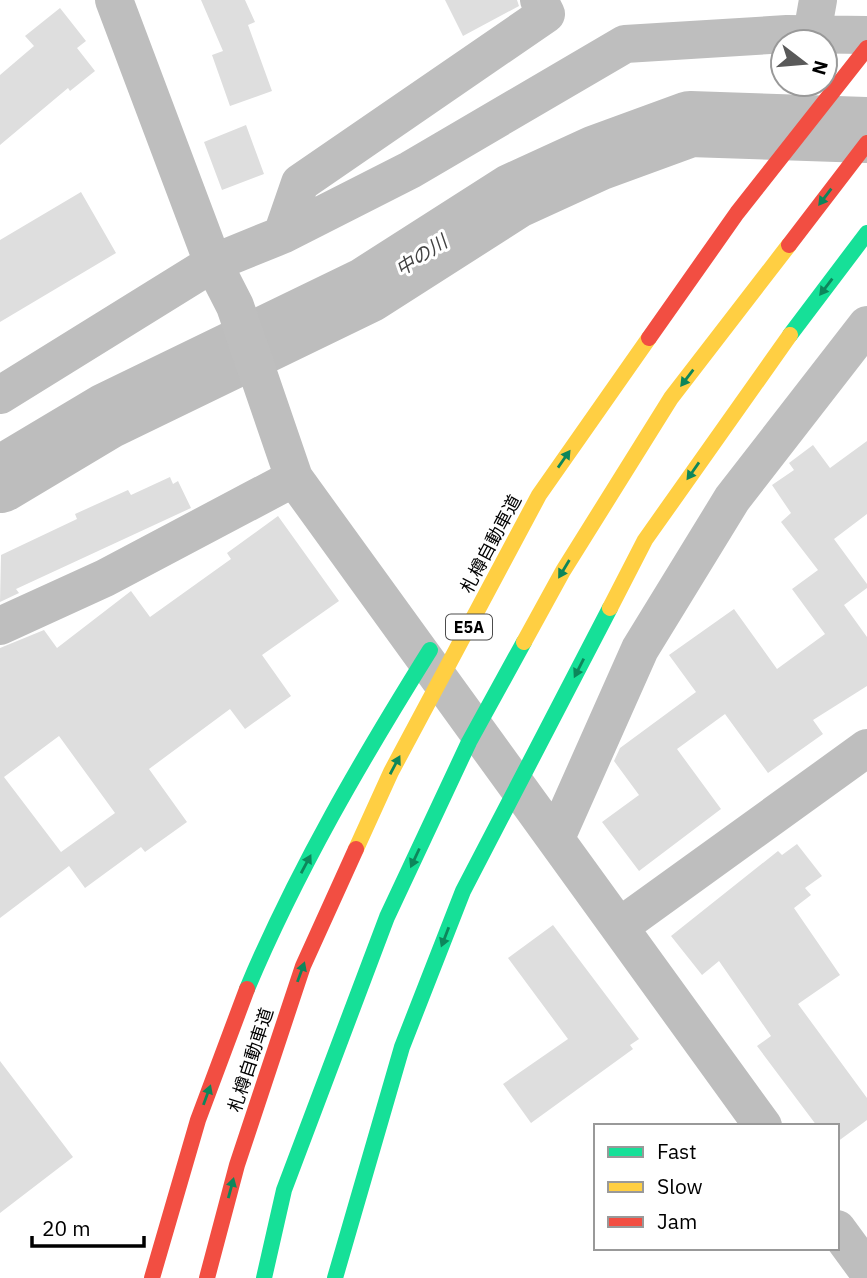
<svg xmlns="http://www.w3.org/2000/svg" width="867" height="1278" font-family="'IBM Plex Sans','Noto Sans JP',sans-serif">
  <rect width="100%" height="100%" fill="#fff"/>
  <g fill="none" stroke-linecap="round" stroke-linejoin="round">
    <!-- river -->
    <path stroke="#bdbdbd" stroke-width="66" d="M0 480 107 416 367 290 514 196 597 158 690 124 867 130"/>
  </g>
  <!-- building -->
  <path fill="#dedede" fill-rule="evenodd" d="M201 0H245L255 22 248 25 272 91 230 106 212 55 223 51Z
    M445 0H517L519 6 463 36Z
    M60 8 86 41 77 48 95 71 70 91 68 88 0 145V75L34 46 25 36Z
    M246 125 264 174 222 190 204 142Z
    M81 192 116 253 0 322V240Z
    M867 441V514L834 539 867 584V588L844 605 867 637V686L813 720 823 734 768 773 725 714 677 749 721 809 639 871 602 822 639 795 614 761 620 748 696 692 669 655 734 609 777 669 825 634 792 589 818 570 781 522 791 513 772 485 794 470 789 463 813 445 830 468Z
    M170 477 173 484 178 481 191 508 16 589 19 593 0 602 1 555 77 519 75 514 128 490 131 495Z
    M278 516 339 601 262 655 291 696 245 729 230 709 149 769 187 822 145 852 141 847 85 888 69 866 0 918V648L44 630 57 648 131 591 150 617 231 559 227 553ZM59 736 115 813 61 852 4 777Z
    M797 844 822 876 805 888 811 895 794 908 840 975 798 1004 867 1098V1120L837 1142V1126H817L757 1046 771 1036 719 961 702 975 671 936 778 851 782 855Z
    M553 925 639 1039 630 1045 633 1049 531 1123 503 1084 568 1039 508 958Z
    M0 1061 73 1157 0 1213Z"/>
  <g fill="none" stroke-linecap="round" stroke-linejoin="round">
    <!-- street -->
    <path stroke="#bebebe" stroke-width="38" d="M114 0 213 263 235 306 294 478 763 1126
      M812 34 818 0
      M282 235 300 183 546 14 539 0
      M0 395 213 263 282 235 410 170 625 44 787 34 867 35
      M0 626 105 578 294 478
      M556 838 640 649 732 499 867 325
      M619 927 867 748
      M837 1229 867 1270"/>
    <!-- fast -->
    <path stroke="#16e098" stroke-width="16" d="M790 335 867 233
      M247 989C297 870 362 759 430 650
      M264 1278 284 1190 387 917 469 742 524 642
      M335 1278 402 1047 463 891 610 608"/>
    <!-- slow -->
    <path stroke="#ffcf43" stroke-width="16" d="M610 608 645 540 790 335
      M524 642 563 571 671 398 789 245
      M356 849 391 772 539 495 649 338"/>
    <!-- jam -->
    <path stroke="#f24e42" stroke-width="16" d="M789 245 867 143
      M649 338 737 213 867 48
      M152 1278 198 1120 247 989
      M207 1278 237 1165 303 966 356 849"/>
  </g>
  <!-- one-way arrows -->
  <defs><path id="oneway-solid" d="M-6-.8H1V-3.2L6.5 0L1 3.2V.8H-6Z" transform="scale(1.75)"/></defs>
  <g fill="#0d865b">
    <use href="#oneway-solid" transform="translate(825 197) rotate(127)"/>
    <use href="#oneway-solid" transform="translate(826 287) rotate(127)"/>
    <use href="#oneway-solid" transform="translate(687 378) rotate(127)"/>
    <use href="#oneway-solid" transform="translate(564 459) rotate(-55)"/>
    <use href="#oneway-solid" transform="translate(693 471) rotate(125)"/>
    <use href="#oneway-solid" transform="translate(564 569) rotate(121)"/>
    <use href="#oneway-solid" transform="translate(579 668) rotate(117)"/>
    <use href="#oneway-solid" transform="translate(395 765) rotate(-62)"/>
    <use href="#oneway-solid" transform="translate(415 858) rotate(115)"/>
    <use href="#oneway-solid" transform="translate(306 864) rotate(-62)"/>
    <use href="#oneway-solid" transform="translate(445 937) rotate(111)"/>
    <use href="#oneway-solid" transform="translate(301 972) rotate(-70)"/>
    <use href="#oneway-solid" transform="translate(207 1095) rotate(-70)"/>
    <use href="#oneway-solid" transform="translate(231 1188) rotate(-75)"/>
  </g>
  <g text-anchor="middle" stroke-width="6" stroke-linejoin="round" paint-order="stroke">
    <!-- shield labels -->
    <rect fill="#fff" stroke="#4c4c4c" stroke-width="2" x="446" y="614.5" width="46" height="25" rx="5"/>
    <g font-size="16" font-weight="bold" fill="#000">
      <text x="469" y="633">E5A</text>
    </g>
    <!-- street labels -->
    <g font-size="18" fill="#000" stroke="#fff">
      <text transform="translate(491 544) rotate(-62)" y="6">札樽自動車道</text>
      <text transform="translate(251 1060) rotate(-72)" y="6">札樽自動車道</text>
    </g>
    <!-- water labels -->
    <g font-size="19" font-style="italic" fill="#424242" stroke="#fff">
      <text transform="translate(421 255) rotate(-33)" y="7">中の川</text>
    </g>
  </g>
  <!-- legend -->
  <rect x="594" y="1124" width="245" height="126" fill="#ffffff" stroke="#999999" stroke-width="2"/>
  <rect x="608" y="1147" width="35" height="10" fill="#16e098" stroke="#999999" stroke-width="2"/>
  <text x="657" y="1159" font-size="21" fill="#000000">Fast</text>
  <rect x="608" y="1182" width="35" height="10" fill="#ffcf43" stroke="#999999" stroke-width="2"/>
  <text x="657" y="1194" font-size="21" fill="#000000">Slow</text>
  <rect x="608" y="1217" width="35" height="10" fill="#f24e42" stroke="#999999" stroke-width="2"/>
  <text x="657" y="1229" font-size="21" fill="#000000">Jam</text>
  <!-- north arrow -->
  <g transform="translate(804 63) rotate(106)"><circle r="33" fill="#ffffff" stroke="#999999" stroke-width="2"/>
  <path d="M0-5L12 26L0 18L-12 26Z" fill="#595959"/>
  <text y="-10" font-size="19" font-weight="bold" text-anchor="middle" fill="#000000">N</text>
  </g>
  <!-- scale -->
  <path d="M32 1236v10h112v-10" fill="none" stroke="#000000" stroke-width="3.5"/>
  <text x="42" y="1236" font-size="21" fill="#000000" stroke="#ffffff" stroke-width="5" paint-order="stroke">20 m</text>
</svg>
